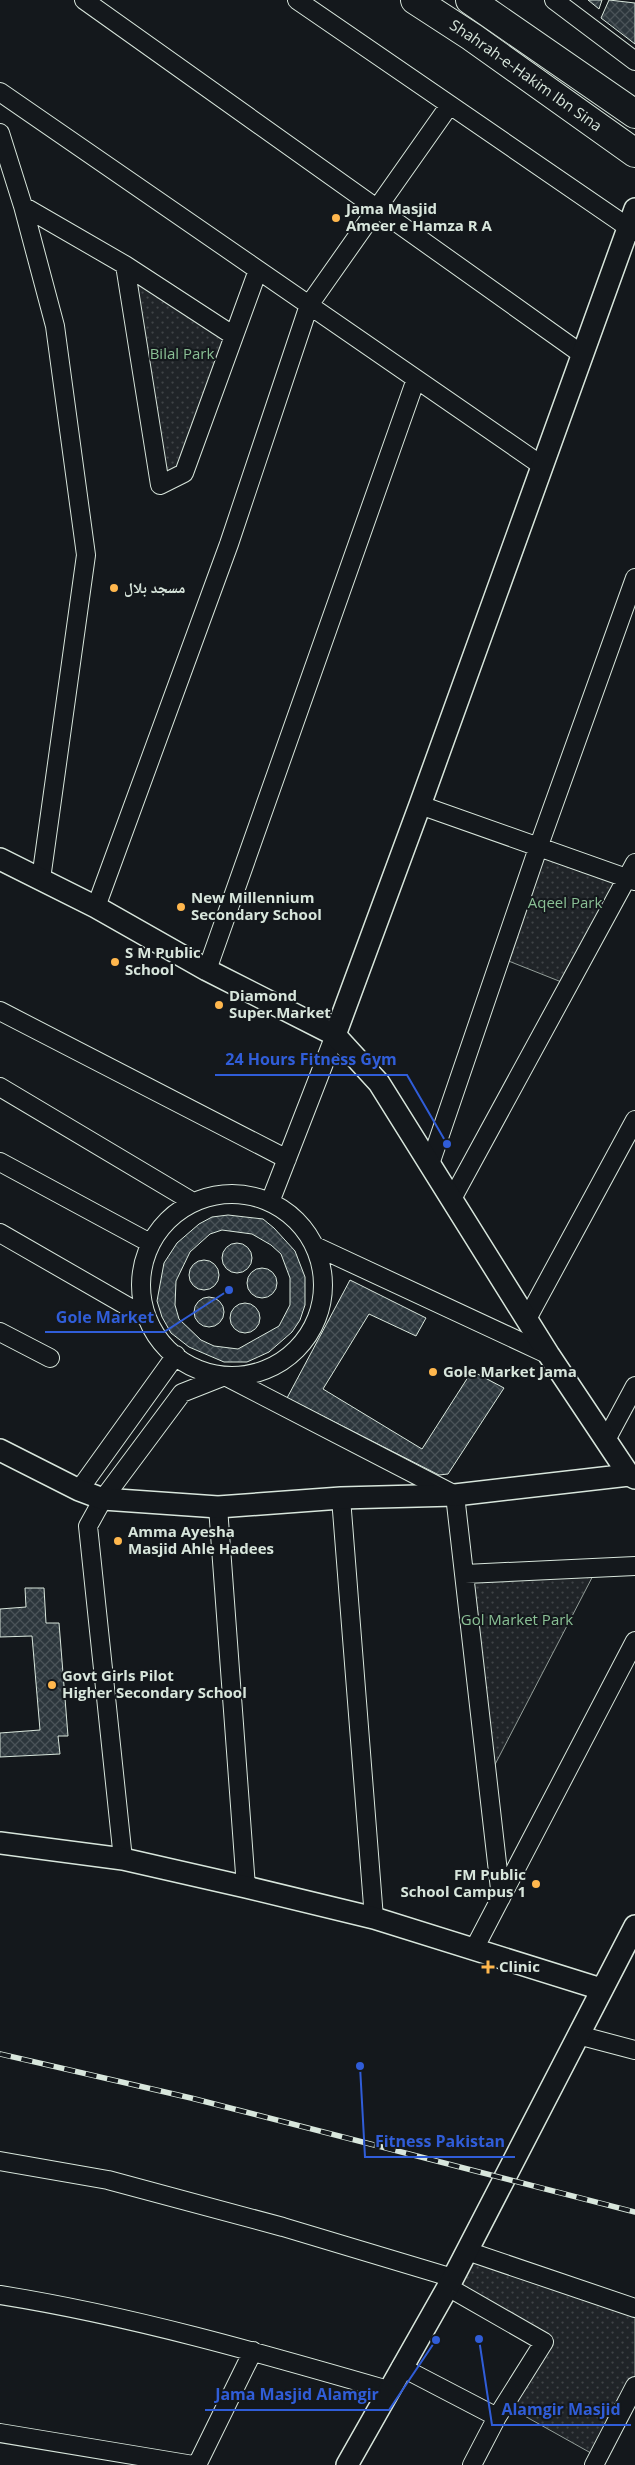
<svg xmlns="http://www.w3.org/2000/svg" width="635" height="2465" font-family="'Open Sans','Noto Naskh Arabic',sans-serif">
  <defs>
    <pattern id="grass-dots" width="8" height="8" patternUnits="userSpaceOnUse" patternTransform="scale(1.25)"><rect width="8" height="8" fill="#202428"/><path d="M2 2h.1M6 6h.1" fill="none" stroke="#404447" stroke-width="1.8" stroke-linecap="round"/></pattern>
    <pattern id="building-cross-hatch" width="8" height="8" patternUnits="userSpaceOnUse" patternTransform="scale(1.25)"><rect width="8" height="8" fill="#2c363c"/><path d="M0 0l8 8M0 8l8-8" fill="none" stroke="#4a5358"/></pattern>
  </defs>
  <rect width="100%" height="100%" fill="#14181c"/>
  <!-- grass -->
  <path fill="url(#grass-dots)" stroke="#939e99" d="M125 265 234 336 184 473 160 485Z
    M538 848 628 877 569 985 501 958Z
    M597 1568 488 1778 465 1574Z
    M467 2251 635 2308V2386L598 2457 505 2405 544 2342 448 2287Z"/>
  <!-- building -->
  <path fill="url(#building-cross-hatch)" stroke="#d8e6dc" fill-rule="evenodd" d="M588 0H602L599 9Z
    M609 0 635 3V44L601 18Z
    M228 1215 263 1219 274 1228 295 1251 305 1277V1305L300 1320 292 1332 269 1352 247 1362H224L189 1347 171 1333 162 1317 157 1301 164 1263 177 1243 199 1224 212 1217ZM222 1230 252 1234 271 1245 281 1254 290 1278V1305L279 1326 238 1349 214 1346 201 1340 179 1319 175 1305 176 1281 190 1252 210 1234Z
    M222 1258a15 15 0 1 1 30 0a15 15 0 1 1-30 0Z
    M189 1275a15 15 0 1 1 30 0a15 15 0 1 1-30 0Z
    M247 1283a15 15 0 1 1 30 0a15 15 0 1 1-30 0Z
    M350 1280 426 1318 416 1336 369 1314 323 1389 422 1449 472 1371 504 1388 448 1474 439 1475 287 1398Z
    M194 1312a15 15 0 1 1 30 0a15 15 0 1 1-30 0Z
    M230 1318a15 15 0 1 1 30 0a15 15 0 1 1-30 0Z
    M25 1588H44L46 1623H59L68 1736H58L60 1754 0 1757V1733L40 1730 32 1636 0 1637V1609L26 1607Z"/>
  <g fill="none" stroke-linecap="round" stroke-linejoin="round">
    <!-- minor casing -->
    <g stroke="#d8e6dc" stroke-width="20">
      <path id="minor" d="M84 0 583 355
        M297 0 635 232
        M554 0 635 61
        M0 92 541 465
        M0 133 23 206 55 326 86 555 41 879
        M23 206 125 265 234 336
        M125 265 160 485 184 473 258 270
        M420 805 635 881
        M96 907 229 544 309 305 449 106
        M207 970 416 379
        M0 1011 287 1159
        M0 1087 193 1202
        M0 1162 150 1243
        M430 1164 538 848 635 578
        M141 1285a91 91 0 1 1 182 0a91 91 0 1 1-182 0Z
        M452 1199 635 863
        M270 1202 335 1035
        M0 1233 146 1317
        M315 1246 549 1355
        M527 1319 635 1120
        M0 1332 50 1358
        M606 1440 635 1386
        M79 1490 176 1355
        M341 1498 374 1918
        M218 1507 246 1887
        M465 1574 635 1566
        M123 1859 88 1526 103 1499 182 1393 225 1376 455 1495 501 1898
        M474 1949 635 1641
        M578 2035 635 2050
        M0 2161 108 2180 283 2227 453 2278
        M467 2251 635 2308
        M0 2295C132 2316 260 2353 388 2390
        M401 2367 497 2417 544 2342 448 2287
        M0 2433 193 2465
        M197 2465 253 2351
        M472 2465 497 2417
        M594 2465 635 2386"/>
    </g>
    <!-- tertiary casing -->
    <g stroke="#d8e6dc" stroke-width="24">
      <path id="tertiary" d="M0 859 96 907 207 970 335 1035 379 1083 549 1355 629 1475 635 1478
        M335 1035 420 805 635 209
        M0 1450 79 1490 103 1499 218 1507 341 1498 455 1495 629 1475
        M0 1843 123 1859 246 1887 374 1918 601 1989
        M347 2465 453 2278 635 1926"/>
    </g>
    <!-- trunk casing -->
    <g stroke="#d8e6dc" stroke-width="30">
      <g id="trunk">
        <path id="s1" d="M415 0 472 37 635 153"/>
        <path d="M470 0 635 114"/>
      </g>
    </g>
    <!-- minor -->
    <use href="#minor" stroke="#14181c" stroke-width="18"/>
    <!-- tertiary -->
    <use href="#tertiary" stroke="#14181c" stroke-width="21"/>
    <!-- trunk -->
    <use href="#trunk" stroke="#14181c" stroke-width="28"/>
    <!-- rail casing -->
    <g stroke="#d8e6dc" stroke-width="5.5">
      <path id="rail" d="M0 2054 191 2098 635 2212"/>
    </g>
    <!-- rail -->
    <use href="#rail" stroke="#14181c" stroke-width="4" stroke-dasharray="11" stroke-linecap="butt"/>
  </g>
  <!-- markers -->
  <g fill="#ffb74d" stroke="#14181c" stroke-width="2">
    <circle cx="336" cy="218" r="5"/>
    <circle cx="114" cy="588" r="5"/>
    <circle cx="181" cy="907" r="5"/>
    <circle cx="115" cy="962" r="5"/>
    <circle cx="219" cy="1005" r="5"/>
    <circle cx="433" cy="1372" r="5"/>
    <circle cx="118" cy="1541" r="5"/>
    <circle cx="52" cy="1685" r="5"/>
    <circle cx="536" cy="1884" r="5"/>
    <path d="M485.5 1959.5h5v5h5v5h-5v5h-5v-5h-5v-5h5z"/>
  </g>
  <g text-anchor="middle" stroke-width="4" stroke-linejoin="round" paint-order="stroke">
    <!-- street labels -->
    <g font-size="15" fill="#d8e6dc" stroke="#14181c">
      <text dy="5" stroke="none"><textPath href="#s1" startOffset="134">Shahrah-e-Hakim Ibn Sina</textPath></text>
    </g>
    <!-- poi labels -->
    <g font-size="15" font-weight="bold" fill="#d8e6dc" stroke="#14181c" text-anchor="start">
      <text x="346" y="214">Jama Masjid<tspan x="346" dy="17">Ameer e Hamza R A</tspan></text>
      <text x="124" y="593">مسجد بلال</text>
      <text x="191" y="903">New Millennium<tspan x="191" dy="17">Secondary School</tspan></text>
      <text x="125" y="958">S M Public<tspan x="125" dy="17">School</tspan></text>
      <text x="229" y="1001">Diamond<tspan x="229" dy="17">Super Market</tspan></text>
      <text x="443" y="1377">Gole Market Jama</text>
      <text x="128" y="1537">Amma Ayesha<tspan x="128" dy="17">Masjid Ahle Hadees</tspan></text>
      <text x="62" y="1681">Govt Girls Pilot<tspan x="62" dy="17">Higher Secondary School</tspan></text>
      <text x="526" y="1880" text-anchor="end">FM Public<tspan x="526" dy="17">School Campus 1</tspan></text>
      <text x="499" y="1972">Clinic</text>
    </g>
    <!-- park labels -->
    <g font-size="15" fill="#8ac095" stroke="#14181c">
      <text x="182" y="359">Bilal Park</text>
      <text x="565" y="908">Aqeel Park</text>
      <text x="517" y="1625">Gol Market Park</text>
    </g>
  </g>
  <!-- callouts -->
  <path fill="none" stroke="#305dd8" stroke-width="2" d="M447 1144L407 1075H215M229 1290L164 1332H45M360 2066L365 2157H515M436 2340L389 2410H205M479 2339L492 2425H631"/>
  <g fill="#305dd8" stroke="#14181c" stroke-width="2">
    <circle cx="447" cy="1144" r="5"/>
    <circle cx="229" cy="1290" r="5"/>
    <circle cx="360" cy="2066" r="5"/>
    <circle cx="436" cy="2340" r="5"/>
    <circle cx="479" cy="2339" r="5"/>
  </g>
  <g font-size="16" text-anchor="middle" font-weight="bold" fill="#305dd8" stroke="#14181c" stroke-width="4" stroke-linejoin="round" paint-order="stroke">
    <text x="311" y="1065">24 Hours Fitness Gym</text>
    <text x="105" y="1323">Gole Market</text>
    <text x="440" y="2147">Fitness Pakistan</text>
    <text x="297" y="2400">Jama Masjid Alamgir</text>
    <text x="561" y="2415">Alamgir Masjid</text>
  </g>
</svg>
